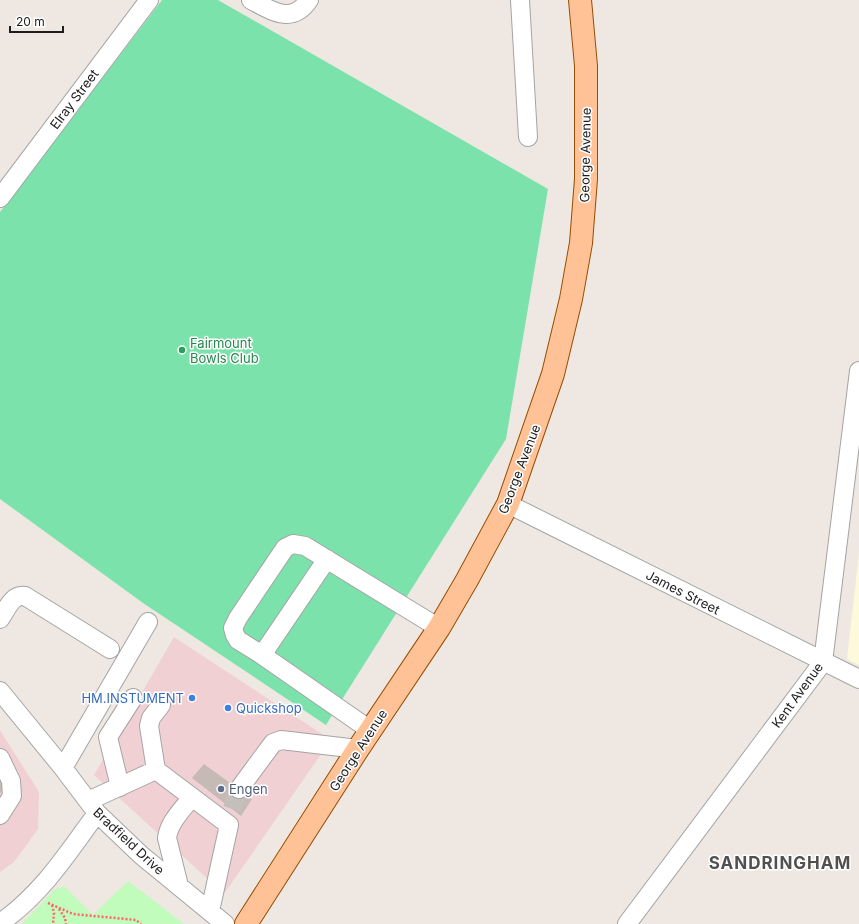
<svg xmlns="http://www.w3.org/2000/svg" width="859" height="924" font-family="Inter,sans-serif">
  <rect width="100%" height="100%" fill="#efe8e2"/>
  <!-- commercial -->
  <path fill="#f1d0d4" d="M174 637 331 740 224 894 94 775Z
    M0 730 39 792 38 829 14 862 0 872Z"/>
  <!-- education -->
  <path fill="#fff9db" d="M859 554V665L847 659Z"/>
  <!-- park -->
  <path fill="#c1fcbc" d="M128 881 184 924H22L54 890 64 886 93 915Z"/>
  <!-- pitch -->
  <path fill="#7ce2ab" d="M162 0H218L548 189 506 439 326 725 143 603 0 499V212Z"/>
  <!-- building -->
  <path fill="#c6bab5" d="M204 764 252 799 241 816 192 778Z
    M0 772 6 782 0 794Z"/>
  <g fill="none" stroke-linecap="round" stroke-linejoin="round">
    <!-- minor-tunnel -->
    <path stroke="#c5bfbb" stroke-width="18" stroke-dasharray="18 9" stroke-linecap="butt" d="M232 809 239 789"/>
    <!-- minor casing -->
    <g stroke="#a4a4a4" stroke-width="20">
      <path id="minor" d="M251 0C272 11 292 25 309 0
        M520 0 528 137
        M0 198 149 0
        M508 504 859 679
        M0 619C7 609 12 594 25 596L110 649
        M262 655 327 559
        M0 691 63 768 97 813 141 855 225 924
        M370 730 262 655 238 640 235 635 233 628 238 618 285 548 293 544 305 546 439 628
        M0 758 11 781 12 796 0 815
        M63 768 148 622
        M156 770 149 726 151 718 161 705
        M120 787 108 737 133 698
        M239 789 273 743 281 740 358 749
        M88 801 156 770 229 825 210 911
        M179 886 167 838C169 822 182 810 192 797
        M0 923C41 895 68 853 97 813
        M627 924 823 662 859 371"/>
    </g>
    <!-- major casing -->
    <g stroke="#964d00" stroke-width="24">
      <path id="major" d="M246 924 358 749 439 628 467 580 508 504 553 374 571 299 581 243 586 179V66L580 0"/>
    </g>
    <!-- path -->
    <path stroke="#ff636a" stroke-width="2.5" stroke-dasharray="2 2" stroke-linecap="butt" d="M48 903 73 914 136 920 141 924
      M52 905 54 913 53 924
      M59 909 65 918 66 924"/>
    <!-- minor -->
    <use href="#minor" stroke="#fff" stroke-width="18"/>
    <!-- major -->
    <use href="#major" stroke="#ffc297" stroke-width="22"/>
  </g>
  <!-- markers -->
  <circle fill="#2e9e5b" stroke="#fff" stroke-width="1.5" cx="182" cy="350" r="4"/>
  <g fill="#3f7fe0" stroke="#fff" stroke-width="1.5">
    <circle cx="192" cy="698" r="4"/>
    <circle cx="228" cy="708" r="4"/>
  </g>
  <circle fill="#5c6f8a" stroke="#fff" stroke-width="1.5" cx="221" cy="789" r="4"/>
  <g text-anchor="middle" stroke-width="3" stroke-linejoin="round" paint-order="stroke">
    <!-- street labels -->
    <g font-size="13" fill="#1d1d1d" stroke="#fff">
      <text transform="translate(74 99) rotate(-53)" y="5">Elray Street</text>
      <text transform="translate(585 155) rotate(-89)" y="5">George Avenue</text>
      <text transform="translate(519 469) rotate(-69)" y="5">George Avenue</text>
      <text transform="translate(683 592) rotate(27)" y="5">James Street</text>
      <text transform="translate(797 695) rotate(-54)" y="5">Kent Avenue</text>
      <text transform="translate(358 750) rotate(-57)" y="5">George Avenue</text>
      <text transform="translate(129 841) rotate(43)" y="5">Bradfield Drive</text>
    </g>
    <!-- leisure labels -->
    <g font-size="13" fill="#27864d" stroke="#fff" text-anchor="start">
      <text x="190" y="348">Fairmount<tspan x="190" dy="15">Bowls Club</tspan></text>
    </g>
    <!-- shop labels -->
    <g font-size="13" fill="#366cbe" stroke="#fff" text-anchor="end">
      <text x="184" y="703">HM.INSTUMENT</text>
      <text x="236" y="713" text-anchor="start">Quickshop</text>
    </g>
    <!-- service labels -->
    <g font-size="13" fill="#4e5e75" stroke="#fff" text-anchor="start">
      <text x="229" y="794">Engen</text>
    </g>
    <!-- district labels -->
    <g font-size="17" font-weight="bold" letter-spacing="1" fill="#505050" stroke="#fff">
      <text x="780" y="869">SANDRINGHAM</text>
    </g>
  </g>
  <!-- scale -->
  <path d="M10 26v6h53v-6" fill="none" stroke="#1d1d1d" stroke-width="2"/>
  <text x="16" y="26" font-size="12" fill="#1d1d1d" stroke="#ffffff" stroke-width="3" paint-order="stroke">20 m</text>
</svg>
